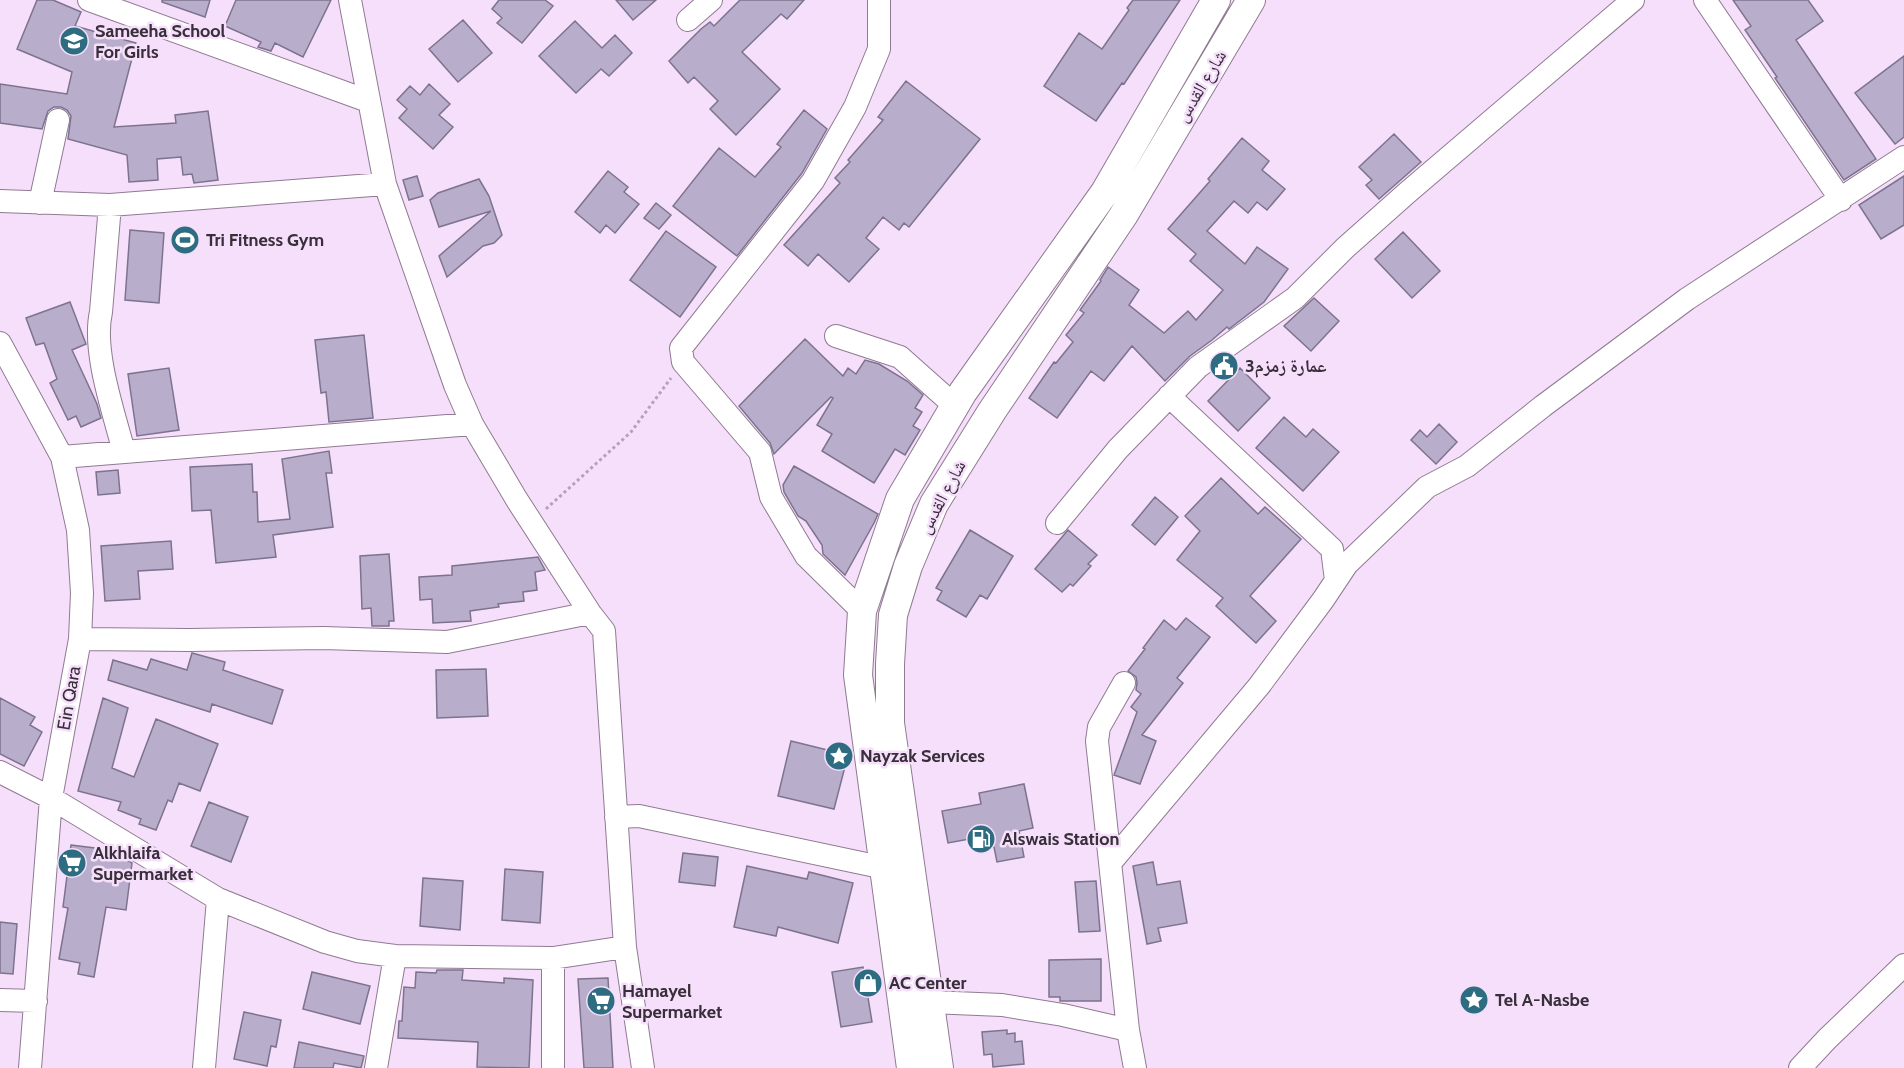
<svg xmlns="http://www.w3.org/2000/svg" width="1904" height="1068" font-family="Cabin,'Noto Naskh Arabic',sans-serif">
  <rect width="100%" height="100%" fill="#f6dffa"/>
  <!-- building -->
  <path fill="#b8adcb" stroke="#7d738f" stroke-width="1.5" d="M37 0H53L81 12 75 26 136 43 114 127 176 123 175 115 208 111 218 180 194 183 192 174 183 175 181 157 157 159 158 180 129 182 127 155 68 139 71 116 67 110 61 107H54L48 111 42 129 0 123V84L67 94 72 72 17 49Z
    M162 0H210L205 17 162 2Z
    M236 0H331L303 57 275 43 271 51 258 47 261 42 225 26Z
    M499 0H545L553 6 522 43 497 23 502 18 492 9Z
    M616 0H656L633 20Z
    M740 0H804L787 19 781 14 742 52 780 89 736 135 710 109 718 101 694 77 688 83 669 61 701 29 710 22 714 26Z
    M1133 0H1180L1124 84 1122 83 1096 121 1044 86 1079 33 1102 49 1129 10 1127 8Z
    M1733 0H1808L1823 21 1796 40 1876 159 1844 180 1775 78 1777 77 1745 30 1751 26Z
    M463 20 492 53 458 82 429 49Z
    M575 21 602 48 615 35 632 53 609 76 601 69 576 93 539 56Z
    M1904 56V137L1895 144 1855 93Z
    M906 81 980 139 909 227 904 223 899 230 883 217 866 238 879 249 849 282 818 254 808 266 784 245 840 183 835 178 850 162 848 160 883 120 878 117Z
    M429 84 450 104 439 115 453 127 433 149 399 118 407 109 397 100 410 86 420 95Z
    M804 110 827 129 802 173 737 256 673 206 719 148 755 177 781 147 777 144Z
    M1394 134 1421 162 1379 199 1366 185 1372 180 1359 167Z
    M1242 138 1269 161 1262 170 1285 189 1267 210 1257 202 1248 213 1234 201 1207 231 1245 264 1257 247 1288 269 1264 302 1229 329 1227 327 1212 340 1190 356 1165 381 1132 346 1104 381 1091 371 1057 418 1029 398 1054 362 1056 363 1073 342 1066 335 1084 313 1080 310 1101 281 1100 280 1108 267 1139 290 1129 305 1164 333 1188 311 1196 320 1223 290 1190 261 1196 254 1168 229 1210 181 1208 179Z
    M608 171 628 187 624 192 639 204 615 233 606 225 600 233 575 212Z
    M417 176 423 196 409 200 403 180Z
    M1904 176V225L1881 239 1859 205Z
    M479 179 489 196 502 235 494 243 483 246 447 277 439 256 491 211 439 227 430 200 438 193Z
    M656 203 671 215 659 229 644 218Z
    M130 230 164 233 159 303 125 300Z
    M666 231 716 267 680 317 630 280Z
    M1403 232 1440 271 1412 298 1375 259Z
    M1314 298 1339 321 1311 351 1284 326Z
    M70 302 86 344 72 350 97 404 101 418 81 427 76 416 68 420 50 383 57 379 44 343 36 345 26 318Z
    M364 335 373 418 329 422 326 392 321 393 315 340Z
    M805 339 843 376 848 368 856 374 865 360 879 364 907 381 923 395 915 408 922 412 913 426 920 430 905 455 895 449 874 483 822 451 832 434 817 425 833 398 831 397 774 454 770 443 739 406Z
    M169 368 179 430 137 436 128 374Z
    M1240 368 1270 398 1238 431 1208 401Z
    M1284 417 1306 437 1313 429 1339 452 1303 491 1256 448Z
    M1439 424 1457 442 1436 464 1411 440 1420 430 1427 437Z
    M329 451 332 473H326L333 527 273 535 276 557 216 563 211 510 192 511 190 467 252 464 253 492H257L258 522 290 519 282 459Z
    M794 466 878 514 874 523 845 575 823 554 822 545 806 521 798 516 784 492 783 485Z
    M118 470 120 493 98 495 96 472Z
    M1221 478 1258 514 1265 507 1301 539 1250 596 1276 621 1256 643 1216 606 1223 598 1177 560 1200 531 1185 516Z
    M1155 497 1178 517 1155 545 1132 525Z
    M970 530 1013 556 987 599 980 595 966 617 937 600 942 591 936 588Z
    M1068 530 1097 555 1088 564 1091 566 1073 586 1070 584 1062 592 1035 569Z
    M171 541 173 569 138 571 140 599 105 601 101 546Z
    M389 554 394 621H389V626H372L371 608 362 609 360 556Z
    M538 557 545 570 535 572 537 590 523 592 524 601 498 604 499 607 470 611 471 621 433 623 432 599 420 600 419 577 452 575V566Z
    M1186 618 1210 637 1177 678 1183 683 1142 735 1156 741 1140 784 1114 775 1137 712 1131 707 1141 694 1136 690 1137 683 1136 677 1128 671 1145 649 1143 648 1164 620 1176 630Z
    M192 653 225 662 223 670 283 690 272 724 212 704 210 712 108 680 113 660 147 670 151 659 187 670Z
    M486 669 488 716 437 718 436 670Z
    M0 698 35 717 30 725 42 732 24 766 0 754Z
    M103 698 128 708 112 768 134 777 156 719 218 744 200 791 179 783 172 802 168 800 156 830 139 824 141 819 118 810 121 802 78 791Z
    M791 741 848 755 834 809 778 796Z
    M1024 784 1033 828 1019 831 1024 857 997 862 994 847 988 848 986 836 948 843 942 811 981 804 979 793Z
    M209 802 248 817 231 862 191 846Z
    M71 845 111 850 132 863 126 910 106 907 94 977 78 974 80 963 59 959 68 908 63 907Z
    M683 853 718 857 715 886 679 882Z
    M1153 862 1157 885 1180 881 1187 923 1158 928 1161 941 1147 944 1133 866Z
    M747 866 807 879 809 872 853 883 838 943 778 927 776 936 734 927Z
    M505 869 543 872 540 923 502 920Z
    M423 878 463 881 460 930 420 926Z
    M1096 881 1100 931 1079 932 1075 882Z
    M0 922 17 924 13 974 0 973Z
    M1101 959V1001H1060V997H1049V960Z
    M863 967 872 1022 841 1027 832 972Z
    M437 970H463L462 980 504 983V978L533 980 529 1068 477 1067 478 1042 398 1038 399 1021H402L404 987 415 988 416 972 436 973Z
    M312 972 370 986 360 1024 303 1009Z
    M608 978 613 1068H584L578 979Z
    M244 1012 281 1020 276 1047 271 1046 267 1066 234 1059Z
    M1007 1030V1034L1015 1033V1042L1022 1041 1024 1064 993 1067 992 1054 984 1055 982 1032Z
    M299 1042 364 1056 361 1068 334 1063 333 1068H294Z"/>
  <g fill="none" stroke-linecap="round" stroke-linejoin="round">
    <!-- minor casing -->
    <g stroke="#907a92" stroke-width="24">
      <path id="minor" d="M89 0 368 101
        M350 0 385 184 455 385 472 424 517 500 590 613 604 631 625 947 643 1068
        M1705 0 1841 200
        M688 20 711 0
        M0 201 110 205 385 184
        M40 203 58 120
        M110 205 101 312C92 351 114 413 124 452
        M836 336 900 357 955 406
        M0 343 62 457 78 530 82 593 80 639 51 798 30 1068
        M1169 396 1332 549 1336 580
        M62 457 472 424
        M1057 523 1118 449 1198 367 1295 298 1345 248 1408 192 1633 0
        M862 611 806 556 771 497 760 452 683 362 681 348 813 181 855 107 879 49V0
        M80 639 189 640 324 638 447 642 590 613
        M1124 683 1099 727 1097 741 1128 1030 1135 1068
        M0 772 51 798 218 899 325 942 357 951 395 956 553 958 625 947
        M616 817 639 816 885 868
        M1111 862 1259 686 1323 600 1347 564 1427 487 1467 466 1543 406 1687 299 1904 157
        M0 1000 36 1001
        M930 1002 1002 1005 1063 1015 1128 1030
        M204 1068 218 899
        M376 1068 395 956
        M553 1068V958
        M1800 1068 1827 1039 1904 965"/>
    </g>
    <!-- major casing -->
    <g stroke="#907a92" stroke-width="30">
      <path id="major" d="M911 1068 858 675 862 611 900 499 963 392 1105 192 1216 0
        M939 1068 890 723V664L893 615 908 566 934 504 992 411 1123 216 1251 0"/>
    </g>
    <!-- path -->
    <path stroke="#b5a2b8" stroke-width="3" stroke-dasharray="3 3" stroke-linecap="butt" d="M546 509 631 432 671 378"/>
    <!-- minor -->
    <use href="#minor" stroke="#fff" stroke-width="22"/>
    <!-- major -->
    <use href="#major" stroke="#fff" stroke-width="28"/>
  </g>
  <!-- icons -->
  <defs>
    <g id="school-disc" transform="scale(1.5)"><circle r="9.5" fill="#2d6c81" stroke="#f6dffa"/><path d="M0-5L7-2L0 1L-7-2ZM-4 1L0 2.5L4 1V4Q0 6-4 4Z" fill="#fff"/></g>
    <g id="stadium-disc" transform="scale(1.5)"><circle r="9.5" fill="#2d6c81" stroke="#f6dffa"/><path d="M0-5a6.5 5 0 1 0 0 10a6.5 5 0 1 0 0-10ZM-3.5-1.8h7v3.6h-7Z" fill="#fff"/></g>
    <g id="civic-disc" transform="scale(1.5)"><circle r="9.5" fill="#2d6c81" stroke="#f6dffa"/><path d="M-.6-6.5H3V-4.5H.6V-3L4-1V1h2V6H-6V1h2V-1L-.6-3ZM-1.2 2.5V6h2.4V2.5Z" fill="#fff"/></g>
    <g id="sight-disc" transform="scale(1.5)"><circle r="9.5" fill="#2d6c81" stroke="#f6dffa"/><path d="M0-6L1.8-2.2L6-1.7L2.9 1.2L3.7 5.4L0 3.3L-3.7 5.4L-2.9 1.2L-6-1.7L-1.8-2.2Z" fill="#fff"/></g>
    <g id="fuel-disc" transform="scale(1.5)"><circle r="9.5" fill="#2d6c81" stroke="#f6dffa"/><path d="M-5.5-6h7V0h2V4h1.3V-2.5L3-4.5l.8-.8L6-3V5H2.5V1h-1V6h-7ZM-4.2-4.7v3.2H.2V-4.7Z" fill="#fff"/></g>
    <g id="supermarket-disc" transform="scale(1.5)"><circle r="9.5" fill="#2d6c81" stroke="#f6dffa"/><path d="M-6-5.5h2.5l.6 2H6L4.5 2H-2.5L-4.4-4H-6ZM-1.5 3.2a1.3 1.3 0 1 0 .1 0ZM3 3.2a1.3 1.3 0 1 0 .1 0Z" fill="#fff"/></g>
    <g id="shop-disc" transform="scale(1.5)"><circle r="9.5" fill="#2d6c81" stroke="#f6dffa"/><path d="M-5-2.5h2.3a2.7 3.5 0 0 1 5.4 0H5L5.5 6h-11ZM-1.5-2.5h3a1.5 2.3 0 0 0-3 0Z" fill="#fff"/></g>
  </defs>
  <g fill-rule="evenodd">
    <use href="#school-disc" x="74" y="41"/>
    <use href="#stadium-disc" x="185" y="240"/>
    <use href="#civic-disc" x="1224" y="366"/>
    <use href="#sight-disc" x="839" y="756"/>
    <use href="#fuel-disc" x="981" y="839"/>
    <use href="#supermarket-disc" x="72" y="863"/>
    <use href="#shop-disc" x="868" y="983"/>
    <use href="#sight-disc" x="1474" y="1000"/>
    <use href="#supermarket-disc" x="601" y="1001"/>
  </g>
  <g text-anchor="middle" stroke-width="5" stroke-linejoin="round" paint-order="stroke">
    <!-- poi labels -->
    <g font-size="18" font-weight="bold" fill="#382f3a" stroke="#f6dffa" text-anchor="start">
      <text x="95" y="37">Sameeha School<tspan x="95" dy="21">For Girls</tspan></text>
      <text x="206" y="246">Tri Fitness Gym</text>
      <text x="1245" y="372">عمارة زمزم3</text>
      <text x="860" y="762">Nayzak Services</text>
      <text x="1002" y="845">Alswais Station</text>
      <text x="93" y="859">Alkhlaifa<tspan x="93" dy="21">Supermarket</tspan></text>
      <text x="889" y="989">AC Center</text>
      <text x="622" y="997">Hamayel<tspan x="622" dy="21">Supermarket</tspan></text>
      <text x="1495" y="1006">Tel A-Nasbe</text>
    </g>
    <!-- street labels -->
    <g font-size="18" fill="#382f3a" stroke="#f6dffa">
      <text transform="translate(1201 86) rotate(-59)" y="6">شارع القدس</text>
      <text transform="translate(942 497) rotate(-62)" y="6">شارع القدس</text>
      <text transform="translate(69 698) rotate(-80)" y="6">Ein Qara</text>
    </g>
  </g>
</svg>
